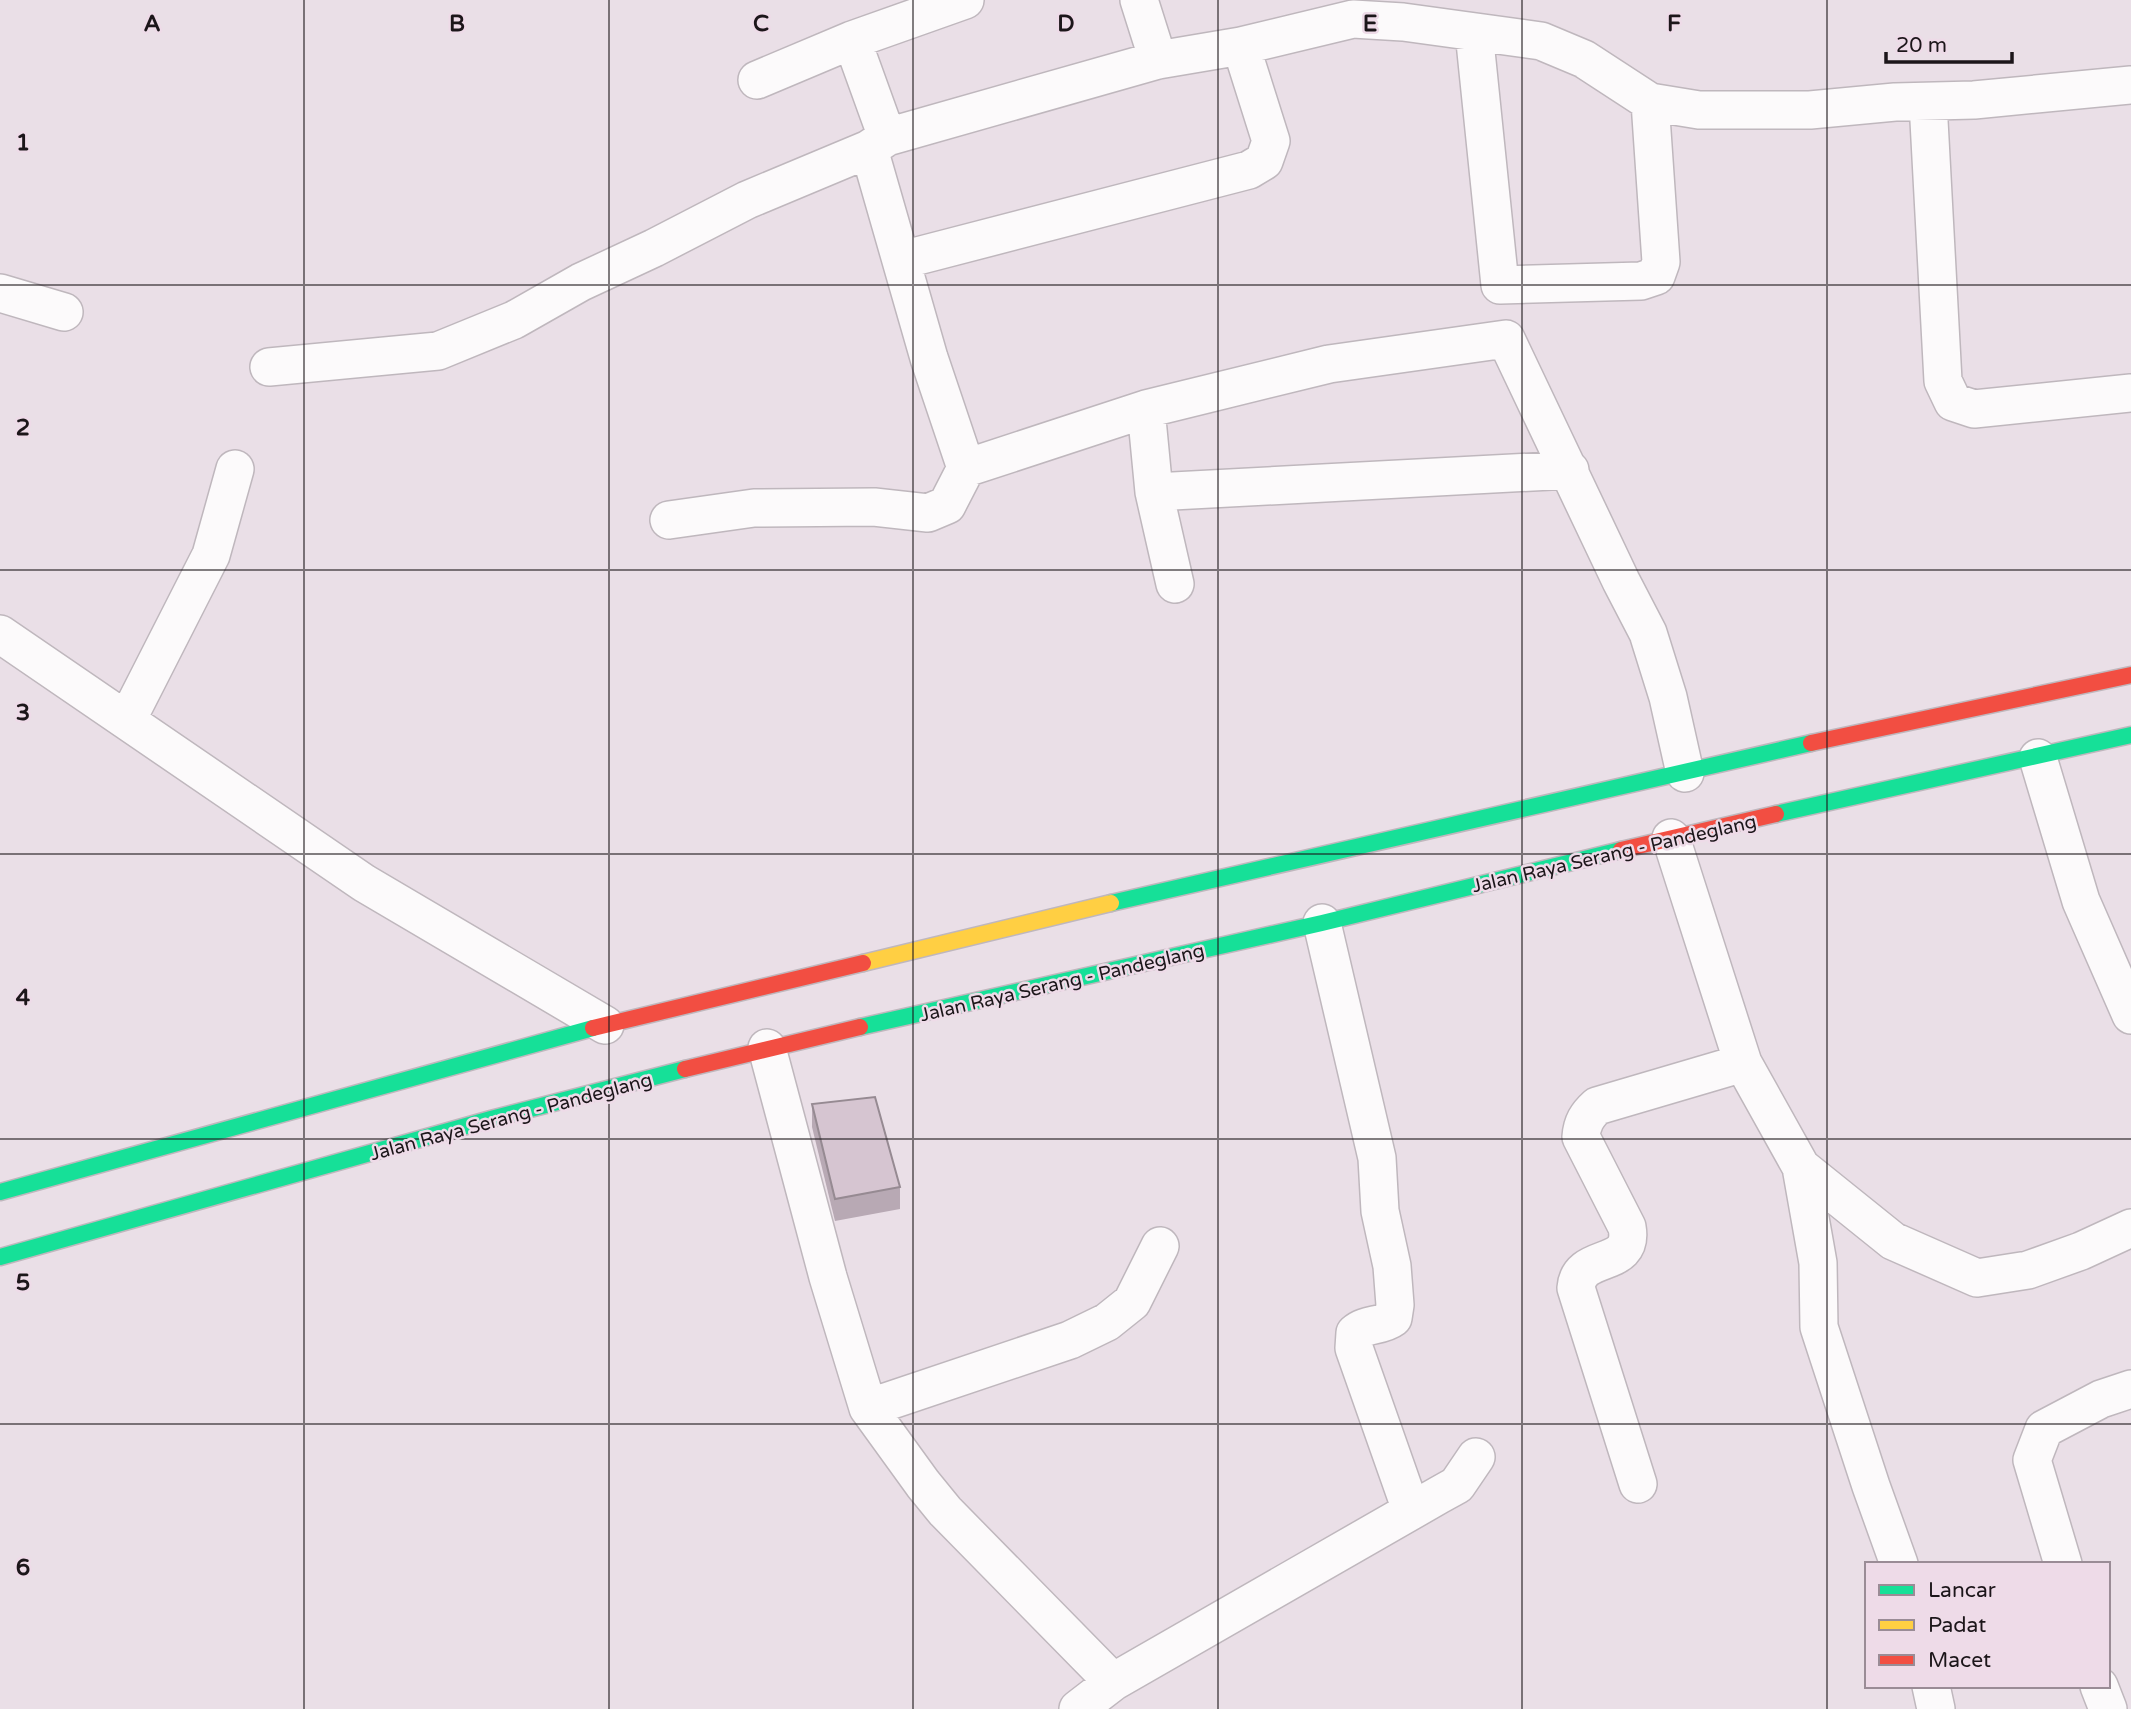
<svg xmlns="http://www.w3.org/2000/svg" width="2131" height="1709" font-family="'Varela Round',sans-serif">
  <rect width="100%" height="100%" fill="#eadfe7"/>
  <g fill="none" stroke-linecap="round" stroke-linejoin="round">
    <!-- street casing -->
    <g stroke="#bfb7bd" stroke-width="40">
      <path id="street" d="M1139 0 1158 60
        M1474 32 1500 285 1641 281 1656 276 1661 262 1650 102
        M852 40 887 137
        M757 80 852 40 965 0
        M1928 102 1943 381 1953 402 1974 409 2131 393
        M869 149 929 358 966 468 1146 409 1329 364 1506 339 1621 581 1648 633 1668 697 1685 773
        M902 260 1249 170 1264 161 1271 141 1241 46
        M0 293 64 312
        M269 367 438 351 514 320 581 282 654 248 747 200 869 149 887 137 1158 60 1241 46 1353 19 1403 22 1541 41 1584 59 1650 102 1699 110H1810L1895 102 1974 100 2131 85
        M1146 409 1154 492 1175 584
        M1154 492 1570 470
        M669 520 754 508 874 507 928 513 947 505 966 468
        M0 634 364 883 605 1025
        M127 720 211 555 235 469
        M2038 758 2081 901 2131 1015
        M1671 838 1743 1063 1801 1167 1893 1241 1977 1278 2028 1270 2081 1251 2131 1228
        M1322 923 1377 1158 1380 1211 1392 1266 1395 1305 1393 1318C1381 1327 1366 1323 1355 1333L1354 1348 1411 1510
        M767 1048 828 1277 868 1408 923 1484 945 1511 1113 1682 1439 1495 1457 1485 1476 1457
        M1801 1167 1818 1263 1819 1327 1871 1486 1899 1564
        M868 1408 1070 1340 1107 1322 1132 1302 1160 1246
        M1638 1484 1576 1288C1579 1250 1635 1271 1627 1227L1581 1137C1582 1123 1587 1115 1597 1106L1743 1063
        M2063 1564 2032 1460 2044 1429 2101 1399 2131 1389
        M1931 1686 1936 1709
        M2099 1686 2108 1709
        M1078 1709 1113 1682"/>
    </g>
    <!-- fast casing -->
    <g stroke="#bfb7bd" stroke-width="19">
      <path id="fast" d="M1776 814 2131 735
        M1111 903 1811 743
        M860 1027 1322 923 1621 850
        M0 1192 593 1028
        M0 1257 491 1119 685 1069"/>
    </g>
    <!-- slow casing -->
    <g stroke="#bfb7bd" stroke-width="19">
      <path id="slow" d="M863 963 1111 903"/>
    </g>
    <!-- jam casing -->
    <g stroke="#bfb7bd" stroke-width="19">
      <path id="jam" d="M1811 743 2131 675
        M1621 850 1776 814
        M593 1028 863 963
        M685 1069 860 1027"/>
    </g>
    <!-- street -->
    <use href="#street" stroke="#fcfafb" stroke-width="37"/>
    <!-- fast -->
    <use href="#fast" stroke="#16e098" stroke-width="16"/>
    <!-- slow -->
    <use href="#slow" stroke="#ffcf43" stroke-width="16"/>
    <!-- jam -->
    <use href="#jam" stroke="#f24e42" stroke-width="16"/>
  </g>
  <!-- wall -->
  <path fill="#b8a9b4" d="M812 1104 900 1187V1209L835 1221 812 1127Z"/>
  <!-- building -->
  <path fill="#d6c5d1" stroke="#968a92" stroke-width="2" d="M875 1097 900 1187 835 1199 812 1104Z"/>
  <!-- grid -->
  <path fill="none" stroke="#1c161a" stroke-width="2" stroke-opacity="0.55" d="M304 0V1709M609 0V1709M913 0V1709M1218 0V1709M1522 0V1709M1827 0V1709M0 285H2131M0 570H2131M0 854H2131M0 1139H2131M0 1424H2131"/>
  <g text-anchor="middle" stroke-width="5" stroke-linejoin="round" paint-order="stroke">
    <!-- street labels -->
    <g font-size="19" fill="#1c161a" stroke="#eedbe8">
      <text transform="translate(1614 853) rotate(-13)" y="7">Jalan Raya Serang - Pandeglang</text>
      <text transform="translate(1062 982) rotate(-13)" y="7">Jalan Raya Serang - Pandeglang</text>
      <text transform="translate(511 1116) rotate(-15)" y="7">Jalan Raya Serang - Pandeglang</text>
    </g>
  </g>
  <g font-size="23" text-anchor="middle" font-weight="bold" fill="#1c161a" stroke="#eedbe8" stroke-width="5" stroke-linejoin="round" paint-order="stroke">
    <text x="152" y="31">A</text>
    <text x="457" y="31">B</text>
    <text x="761" y="31">C</text>
    <text x="1066" y="31">D</text>
    <text x="1370" y="31">E</text>
    <text x="1674" y="31">F</text>
    <text x="23" y="150">1</text>
    <text x="23" y="435">2</text>
    <text x="23" y="720">3</text>
    <text x="23" y="1005">4</text>
    <text x="23" y="1290">5</text>
    <text x="23" y="1575">6</text>
  </g>
  <!-- legend -->
  <rect x="1865" y="1562" width="245" height="126" fill="#eedbe8" stroke="#9a8c96" stroke-width="2"/>
  <rect x="1879" y="1585" width="35" height="10" fill="#16e098" stroke="#9a8c96" stroke-width="2"/>
  <text x="1928" y="1597" font-size="21" fill="#1c161a">Lancar</text>
  <rect x="1879" y="1620" width="35" height="10" fill="#ffcf43" stroke="#9a8c96" stroke-width="2"/>
  <text x="1928" y="1632" font-size="21" fill="#1c161a">Padat</text>
  <rect x="1879" y="1655" width="35" height="10" fill="#f24e42" stroke="#9a8c96" stroke-width="2"/>
  <text x="1928" y="1667" font-size="21" fill="#1c161a">Macet</text>
  <!-- scale -->
  <path d="M1886 52v10h126v-10" fill="none" stroke="#1c161a" stroke-width="3.5"/>
  <text x="1896" y="52" font-size="21" fill="#1c161a" stroke="#eedbe8" stroke-width="5" paint-order="stroke">20 m</text>
</svg>
